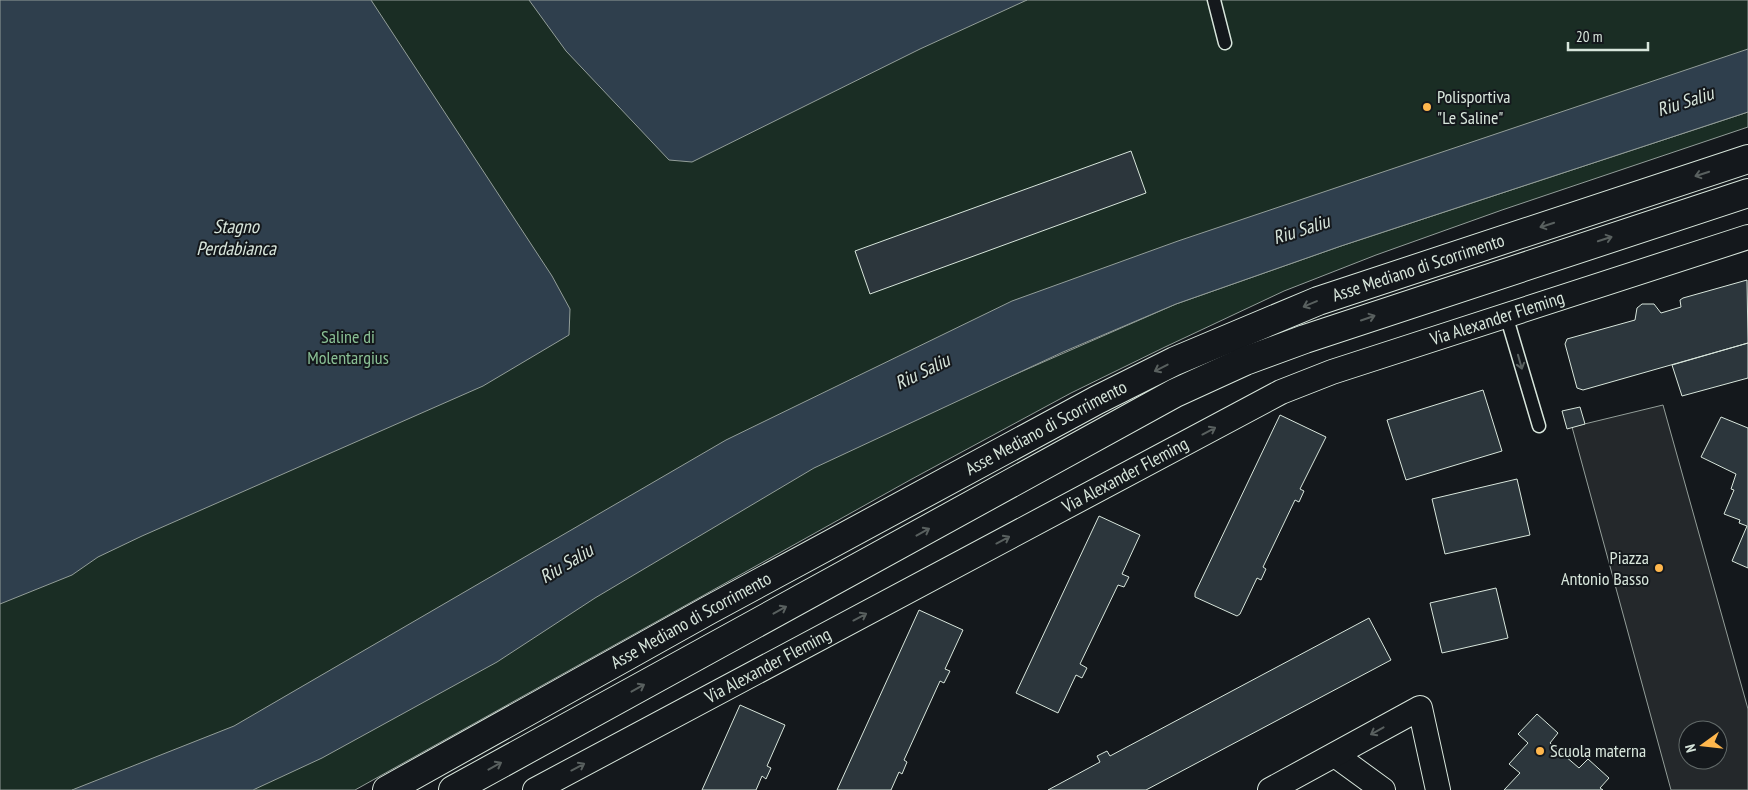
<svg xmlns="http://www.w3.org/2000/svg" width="1748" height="790" font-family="'PT Sans Narrow',sans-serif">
  <rect width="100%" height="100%" fill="#14181c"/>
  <!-- green -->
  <path fill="#1a2d24" stroke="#939e99" d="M0 0H1748V102L1336 238 1058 349 984 388 1176 304 1341 246 1748 112V127L1502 210 1376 255 1284 291 1165 347 1071 393 910 480 355 790H0Z"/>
  <!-- parking -->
  <path fill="#24282b" stroke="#939e99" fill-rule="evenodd" d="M1663 405 1748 709V790H1671L1572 427ZM1688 730H1718V760H1688Z"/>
  <!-- water -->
  <path fill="#2f3f4d" stroke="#939e99" d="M0 0H371L552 276 570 309 569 335 483 386 142 536 98 557 72 575 0 604Z
    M529 0H1027L920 49 692 162 669 160 566 51Z
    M1748 49V112L1341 246 1176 304 1063 352 814 468 595 598 497 662 322 758 253 790H72L234 726 726 440 1012 301 1178 241Z"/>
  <!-- building -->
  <path fill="#2c363c" stroke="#d8e6dc" d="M1131 151 1146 193 870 294 855 251Z
    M1747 280 1748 343 1583 390 1577 388 1565 344 1567 339 1635 320 1637 308 1642 304H1654L1661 313 1681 307 1680 300 1683 298Z
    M1748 343V378L1682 396 1672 365Z
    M1483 390 1502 451 1406 480 1387 420Z
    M1580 407 1585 424 1567 429 1562 411Z
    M1280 415 1326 437 1300 489 1304 491 1299 502 1295 500 1263 567 1266 569 1261 580 1257 578 1240 614 1237 616 1195 597V593Z
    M1721 417 1748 428V568L1732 561 1747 526 1739 523 1740 520 1724 514 1734 490 1731 489 1736 474 1701 457Z
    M1517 479 1530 535 1445 554 1432 499Z
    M1099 516 1140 535 1122 574 1129 577 1124 587 1118 585 1080 664 1087 668 1082 678 1076 675 1058 713 1016 693Z
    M1496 588 1508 638 1442 653 1430 603Z
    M919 610 963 630 945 669 950 671 944 683 940 681 904 760 907 762 902 774 899 772 891 790H837Z
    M1369 618 1391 660 1146 790H1048L1100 762 1097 756 1107 751 1110 756Z
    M740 705 785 725 767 766 771 768 766 779 762 776 756 790H702Z
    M1537 714 1558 733 1550 743 1579 768 1588 759 1609 778 1600 788 1603 790H1504L1520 773 1509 764 1528 743 1518 734Z"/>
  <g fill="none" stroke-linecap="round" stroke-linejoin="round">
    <!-- lane casing -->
    <g stroke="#d8e6dc" stroke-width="15">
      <path id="lane" d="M1214 0 1225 43
        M1506 315 1539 426"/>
    </g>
    <!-- street casing -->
    <g stroke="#d8e6dc" stroke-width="26">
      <g id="street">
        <path d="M1335 755 1383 790"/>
        <path id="s1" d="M535 790 1281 392 1332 372 1748 237"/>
        <path d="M1270 790 1420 708 1438 790"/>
      </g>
    </g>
    <!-- highway casing -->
    <g stroke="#d8e6dc" stroke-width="30">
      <g id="highway">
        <path id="s2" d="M387 790 709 610 1097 400 1175 361 1318 301 1748 159"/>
        <path d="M453 790 1175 393 1245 361 1305 339 1748 193"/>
      </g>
    </g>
    <!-- lane -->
    <use href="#lane" stroke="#14181c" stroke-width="12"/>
    <!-- street -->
    <use href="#street" stroke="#14181c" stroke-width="24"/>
    <!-- highway -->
    <use href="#highway" stroke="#14181c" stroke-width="28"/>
  </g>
  <!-- one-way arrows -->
  <defs><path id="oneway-shaft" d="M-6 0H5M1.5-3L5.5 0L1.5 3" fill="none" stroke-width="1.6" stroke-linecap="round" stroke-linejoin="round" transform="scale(1.25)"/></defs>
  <g stroke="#59605f">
    <use href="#oneway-shaft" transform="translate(1702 174) rotate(162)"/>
    <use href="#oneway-shaft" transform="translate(1547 225) rotate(162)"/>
    <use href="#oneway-shaft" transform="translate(1605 239) rotate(-18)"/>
    <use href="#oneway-shaft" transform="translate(1310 304) rotate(157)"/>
    <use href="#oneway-shaft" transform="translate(1368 318) rotate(-19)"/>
    <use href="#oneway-shaft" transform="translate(1520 362) rotate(74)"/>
    <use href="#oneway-shaft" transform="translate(1161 368) rotate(153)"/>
    <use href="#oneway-shaft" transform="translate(1209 431) rotate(-28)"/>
    <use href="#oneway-shaft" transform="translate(923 532) rotate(-29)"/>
    <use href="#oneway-shaft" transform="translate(1003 540) rotate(-28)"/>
    <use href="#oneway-shaft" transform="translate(780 610) rotate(-29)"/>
    <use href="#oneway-shaft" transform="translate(860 617) rotate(-28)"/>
    <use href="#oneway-shaft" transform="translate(638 688) rotate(-29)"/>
    <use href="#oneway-shaft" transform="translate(1377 731) rotate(151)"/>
    <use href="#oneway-shaft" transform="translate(495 766) rotate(-29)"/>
    <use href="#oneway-shaft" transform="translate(578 767) rotate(-28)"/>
  </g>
  <!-- markers -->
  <g fill="#ffb74d" stroke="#14181c" stroke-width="2">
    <circle cx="1427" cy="107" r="5"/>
    <circle cx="1659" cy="568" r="5"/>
    <circle cx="1540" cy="751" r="5"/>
  </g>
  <g text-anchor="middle" stroke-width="4" stroke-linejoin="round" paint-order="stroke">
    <!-- poi labels -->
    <g font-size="18" fill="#d8e6dc" stroke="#14181c" text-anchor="start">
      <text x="1437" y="103">Polisportiva<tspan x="1437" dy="21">"Le Saline"</tspan></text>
      <text x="1649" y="564" text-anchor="end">Piazza<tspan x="1649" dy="21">Antonio Basso</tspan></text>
      <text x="1550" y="757">Scuola materna</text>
    </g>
    <!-- street labels -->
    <g font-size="18" fill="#d8e6dc" stroke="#14181c">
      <text dy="6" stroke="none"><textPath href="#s2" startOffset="1158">Asse Mediano di Scorrimento</textPath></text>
      <text dy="6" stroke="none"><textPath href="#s1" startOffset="1074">Via Alexander Fleming</textPath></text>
      <text dy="6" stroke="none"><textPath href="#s2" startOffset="752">Asse Mediano di Scorrimento</textPath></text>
      <text dy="6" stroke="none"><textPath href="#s1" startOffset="669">Via Alexander Fleming</textPath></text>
      <text dy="6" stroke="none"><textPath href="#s2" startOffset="348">Asse Mediano di Scorrimento</textPath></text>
      <text dy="6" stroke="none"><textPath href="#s1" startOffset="264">Via Alexander Fleming</textPath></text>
    </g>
    <!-- park labels -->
    <g font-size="18" fill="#8ac095" stroke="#14181c">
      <text x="348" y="343">Saline di<tspan x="348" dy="21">Molentargius</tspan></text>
    </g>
    <!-- water labels -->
    <g font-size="19" font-style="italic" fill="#d8e6dc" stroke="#14181c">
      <text transform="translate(1685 101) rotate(-18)" y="7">Riu Saliu</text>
      <text x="236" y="233">Stagno<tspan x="236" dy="22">Perdabianca</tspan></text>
      <text transform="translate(1301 229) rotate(-18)" y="7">Riu Saliu</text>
      <text transform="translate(922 371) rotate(-26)" y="7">Riu Saliu</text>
      <text transform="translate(566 563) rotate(-31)" y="7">Riu Saliu</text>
    </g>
  </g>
  <!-- north arrow -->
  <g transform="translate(1703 745) rotate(255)"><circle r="24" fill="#14181c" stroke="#626a69"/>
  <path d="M0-4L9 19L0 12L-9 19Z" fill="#ffb74d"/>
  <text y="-8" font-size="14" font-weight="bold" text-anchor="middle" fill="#d8e6dc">N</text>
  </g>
  <!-- scale -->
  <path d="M1568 42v8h80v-8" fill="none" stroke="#d8e6dc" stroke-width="2.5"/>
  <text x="1576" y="42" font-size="15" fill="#d8e6dc" stroke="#14181c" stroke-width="4" paint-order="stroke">20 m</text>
</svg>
